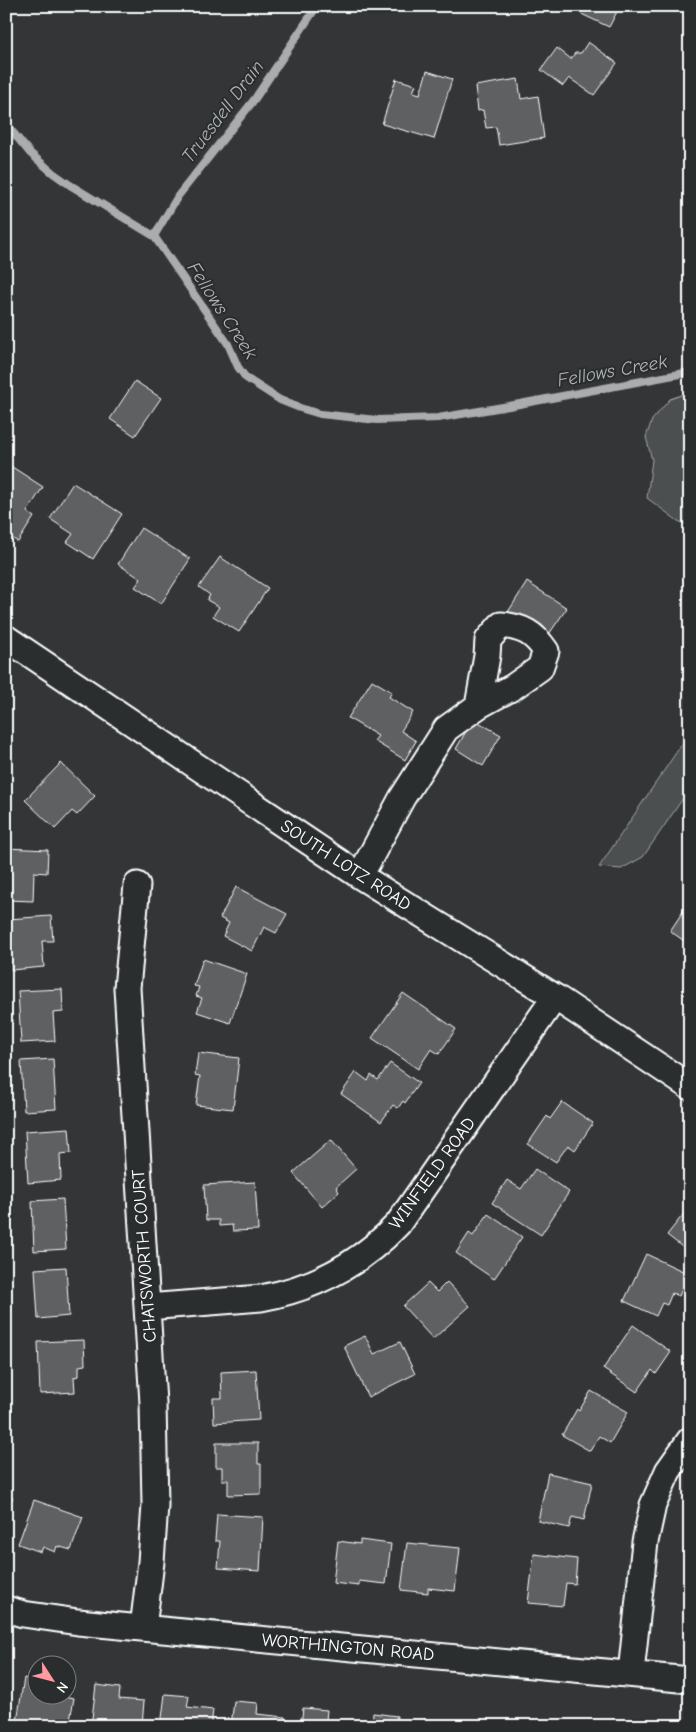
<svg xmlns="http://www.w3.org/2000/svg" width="696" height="1732" font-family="'Comic Neue',sans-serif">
  <rect width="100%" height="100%" fill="#333536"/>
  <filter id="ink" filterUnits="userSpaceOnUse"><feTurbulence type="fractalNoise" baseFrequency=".02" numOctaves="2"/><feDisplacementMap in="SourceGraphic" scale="10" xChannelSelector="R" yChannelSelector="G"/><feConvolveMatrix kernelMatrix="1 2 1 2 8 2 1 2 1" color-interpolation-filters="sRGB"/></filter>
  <g filter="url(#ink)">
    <!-- green -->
    <path fill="#4c4f50" stroke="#a6a7a8" d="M690 392V526L678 521 647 498 652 460 646 437 652 420 670 399Z
      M690 732V788L643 857 621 869 599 867Z"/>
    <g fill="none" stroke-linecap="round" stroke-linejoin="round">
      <!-- stream -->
      <path stroke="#abacad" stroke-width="8" d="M6 124 30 153 53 173 70 185 154 236 228 344 238 367 246 378 280 400 300 408 320 414 377 420 438 418 509 406 690 372
        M154 236 178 196 254 100 317 6"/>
    </g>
    <!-- building -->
    <path fill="#5f6162" stroke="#fff" d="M575 6H620L609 27 573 10Z
      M588 42 617 63 594 95 569 78 563 86 541 70 557 48 571 59 575 53H581Z
      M427 71 452 79 434 139 382 124 396 79 416 85 413 92 420 94Z
      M518 79 521 99 538 96 544 138 499 145 496 127 486 128 483 110 478 111 475 86Z
      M135 381 161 398 135 436 110 419Z
      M6 463 43 487 27 512 34 517 18 542 6 534Z
      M73 483 122 514 93 559 67 542 73 534 50 519Z
      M141 528 190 559 161 604 135 587 141 579 118 564Z
      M220 557 268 588 239 632 213 616 219 607 207 600 210 595 199 587Z
      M527 582 567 608 547 637 508 612Z
      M372 680 392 692 389 697 413 712 401 731 416 741 405 760 374 741 378 736 348 718Z
      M473 719 501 735 483 766 456 749Z
      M61 763 95 796 77 815 72 811 55 829 25 800Z
      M6 848 48 850 47 873 34 872 33 901 6 900Z
      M236 887 287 914 276 933 264 927 252 951 223 936 229 923 220 918Z
      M690 901V945L670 931Z
      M51 916 53 941H42L44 967 11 970 8 919Z
      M203 959 247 974 230 1023 197 1012 202 998 196 996 199 987 194 986Z
      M62 989 63 1012 53 1013 55 1041 21 1043 18 991Z
      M403 993 456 1029 439 1054 431 1049 418 1069 372 1038Z
      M198 1053 239 1058 233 1109 196 1105 200 1076 195 1075Z
      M53 1059 56 1109 24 1111 21 1061Z
      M390 1063 419 1083 405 1103 403 1101 398 1108 393 1105 381 1122 341 1094 356 1072 368 1081 371 1075 378 1080Z
      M562 1102 593 1123 575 1150 568 1145 556 1162 528 1144 547 1116 550 1119Z
      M69 1128 71 1153 60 1154 61 1180 28 1183 25 1131Z
      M331 1140 356 1169 336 1187 339 1192 322 1207 293 1173Z
      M535 1169 569 1192 541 1235 492 1203 507 1180 521 1189Z
      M255 1182 258 1230 233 1231 232 1225 219 1226V1220H206L204 1185Z
      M63 1199 66 1249 34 1251 32 1201Z
      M690 1206V1253L667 1235Z
      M488 1214 522 1237 494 1279 456 1253 469 1233 473 1236Z
      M646 1254 689 1274 679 1296 672 1293 667 1305 662 1303 656 1316 624 1301Z
      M66 1267 69 1316 38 1319 35 1269Z
      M447 1282 470 1306 433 1339 403 1306 428 1283 437 1292Z
      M633 1325 671 1352 656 1374 652 1370 637 1392 603 1369Z
      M365 1336 374 1354 400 1342 415 1374 368 1397 344 1346Z
      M84 1340 85 1365 79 1366V1376L74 1377 75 1392 40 1394 38 1342Z
      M256 1370 259 1420 214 1423 213 1398H222L221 1372Z
      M591 1391 628 1412 610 1443 599 1436 590 1451 562 1435 577 1409 579 1411Z
      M216 1443H258V1464H261V1494L228 1495V1480H222V1467H216Z
      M548 1473 592 1483 584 1520 572 1517 569 1528 538 1521Z
      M6 1493 13 1498 6 1507Z
      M34 1500 83 1517 71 1550 57 1546 55 1552 43 1547 41 1552 18 1544Z
      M217 1514 263 1517 260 1571 218 1568 220 1541H215Z
      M360 1540 391 1544 386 1584 359 1581V1586L333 1583 338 1541 360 1544Z
      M407 1543 460 1548 455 1591 428 1588V1593L401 1590Z
      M534 1554 577 1559 575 1584 566 1583 563 1606 528 1603Z
      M24 1678 38 1681V1694H53L74 1698 69 1726H42L17 1721Z
      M96 1685 120 1688 119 1699 144 1701 142 1726H91Z
      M165 1694 189 1696 187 1707 213 1710 211 1726H161Z
      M234 1701 258 1703 257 1714 285 1717 284 1726H231Z
      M303 1708 327 1710 326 1721 351 1724V1726H301Z
      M373 1713 397 1716 396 1726H372Z
      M440 1721 464 1724V1726H439Z"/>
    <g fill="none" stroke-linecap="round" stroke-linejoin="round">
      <!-- minor casing -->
      <g stroke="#fff" stroke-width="29">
        <path id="minor" d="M6 638 360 876 555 997 690 1087
          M360 876 402 798 446 729 478 706 513 687 540 668 546 651C534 633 523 627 501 625L488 640 487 656 478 706
          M137 885 127 988 153 1403 155 1505 151 1562 143 1628
          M147 1307 261 1298C316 1288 360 1264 398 1224L555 997
          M6 1609 23 1614 78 1622 690 1680
          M631 1673 645 1542 653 1505 668 1471 690 1440"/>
      </g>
      <!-- minor -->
      <use href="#minor" stroke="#2a2d2e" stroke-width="25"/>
    </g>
  </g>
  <g text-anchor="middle" stroke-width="4" stroke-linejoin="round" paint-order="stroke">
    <!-- street labels -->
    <g font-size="18" fill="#fff" stroke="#2a2d2e">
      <text transform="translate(346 865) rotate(33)" y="6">SOUTH LOTZ ROAD</text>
      <text transform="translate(432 1173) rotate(-54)" y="6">WINFIELD ROAD</text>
      <text transform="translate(144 1256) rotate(-94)" y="6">CHATSWORTH COURT</text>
      <text transform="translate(348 1647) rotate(5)" y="6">WORTHINGTON ROAD</text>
    </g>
    <!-- water labels -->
    <g font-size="19" font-style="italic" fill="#b2b3b4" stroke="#2a2d2e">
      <text transform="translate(222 111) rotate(-53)" y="7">Truesdell Drain</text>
      <text transform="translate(223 310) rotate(57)" y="7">Fellows Creek</text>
      <text transform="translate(612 370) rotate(-10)" y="7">Fellows Creek</text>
    </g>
  </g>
  <!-- margin -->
  <rect width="696" height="1732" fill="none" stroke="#2a2d2e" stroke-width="25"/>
  <rect x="12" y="12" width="671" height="1707" fill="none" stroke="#fff" stroke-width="2" filter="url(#ink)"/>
  <!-- north arrow -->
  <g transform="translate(52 1680) rotate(126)"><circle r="24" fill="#2a2d2e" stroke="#7f8182"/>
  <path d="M0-4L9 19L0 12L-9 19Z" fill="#ff9aa2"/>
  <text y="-8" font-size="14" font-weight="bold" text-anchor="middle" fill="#ffffff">N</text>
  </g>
</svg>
